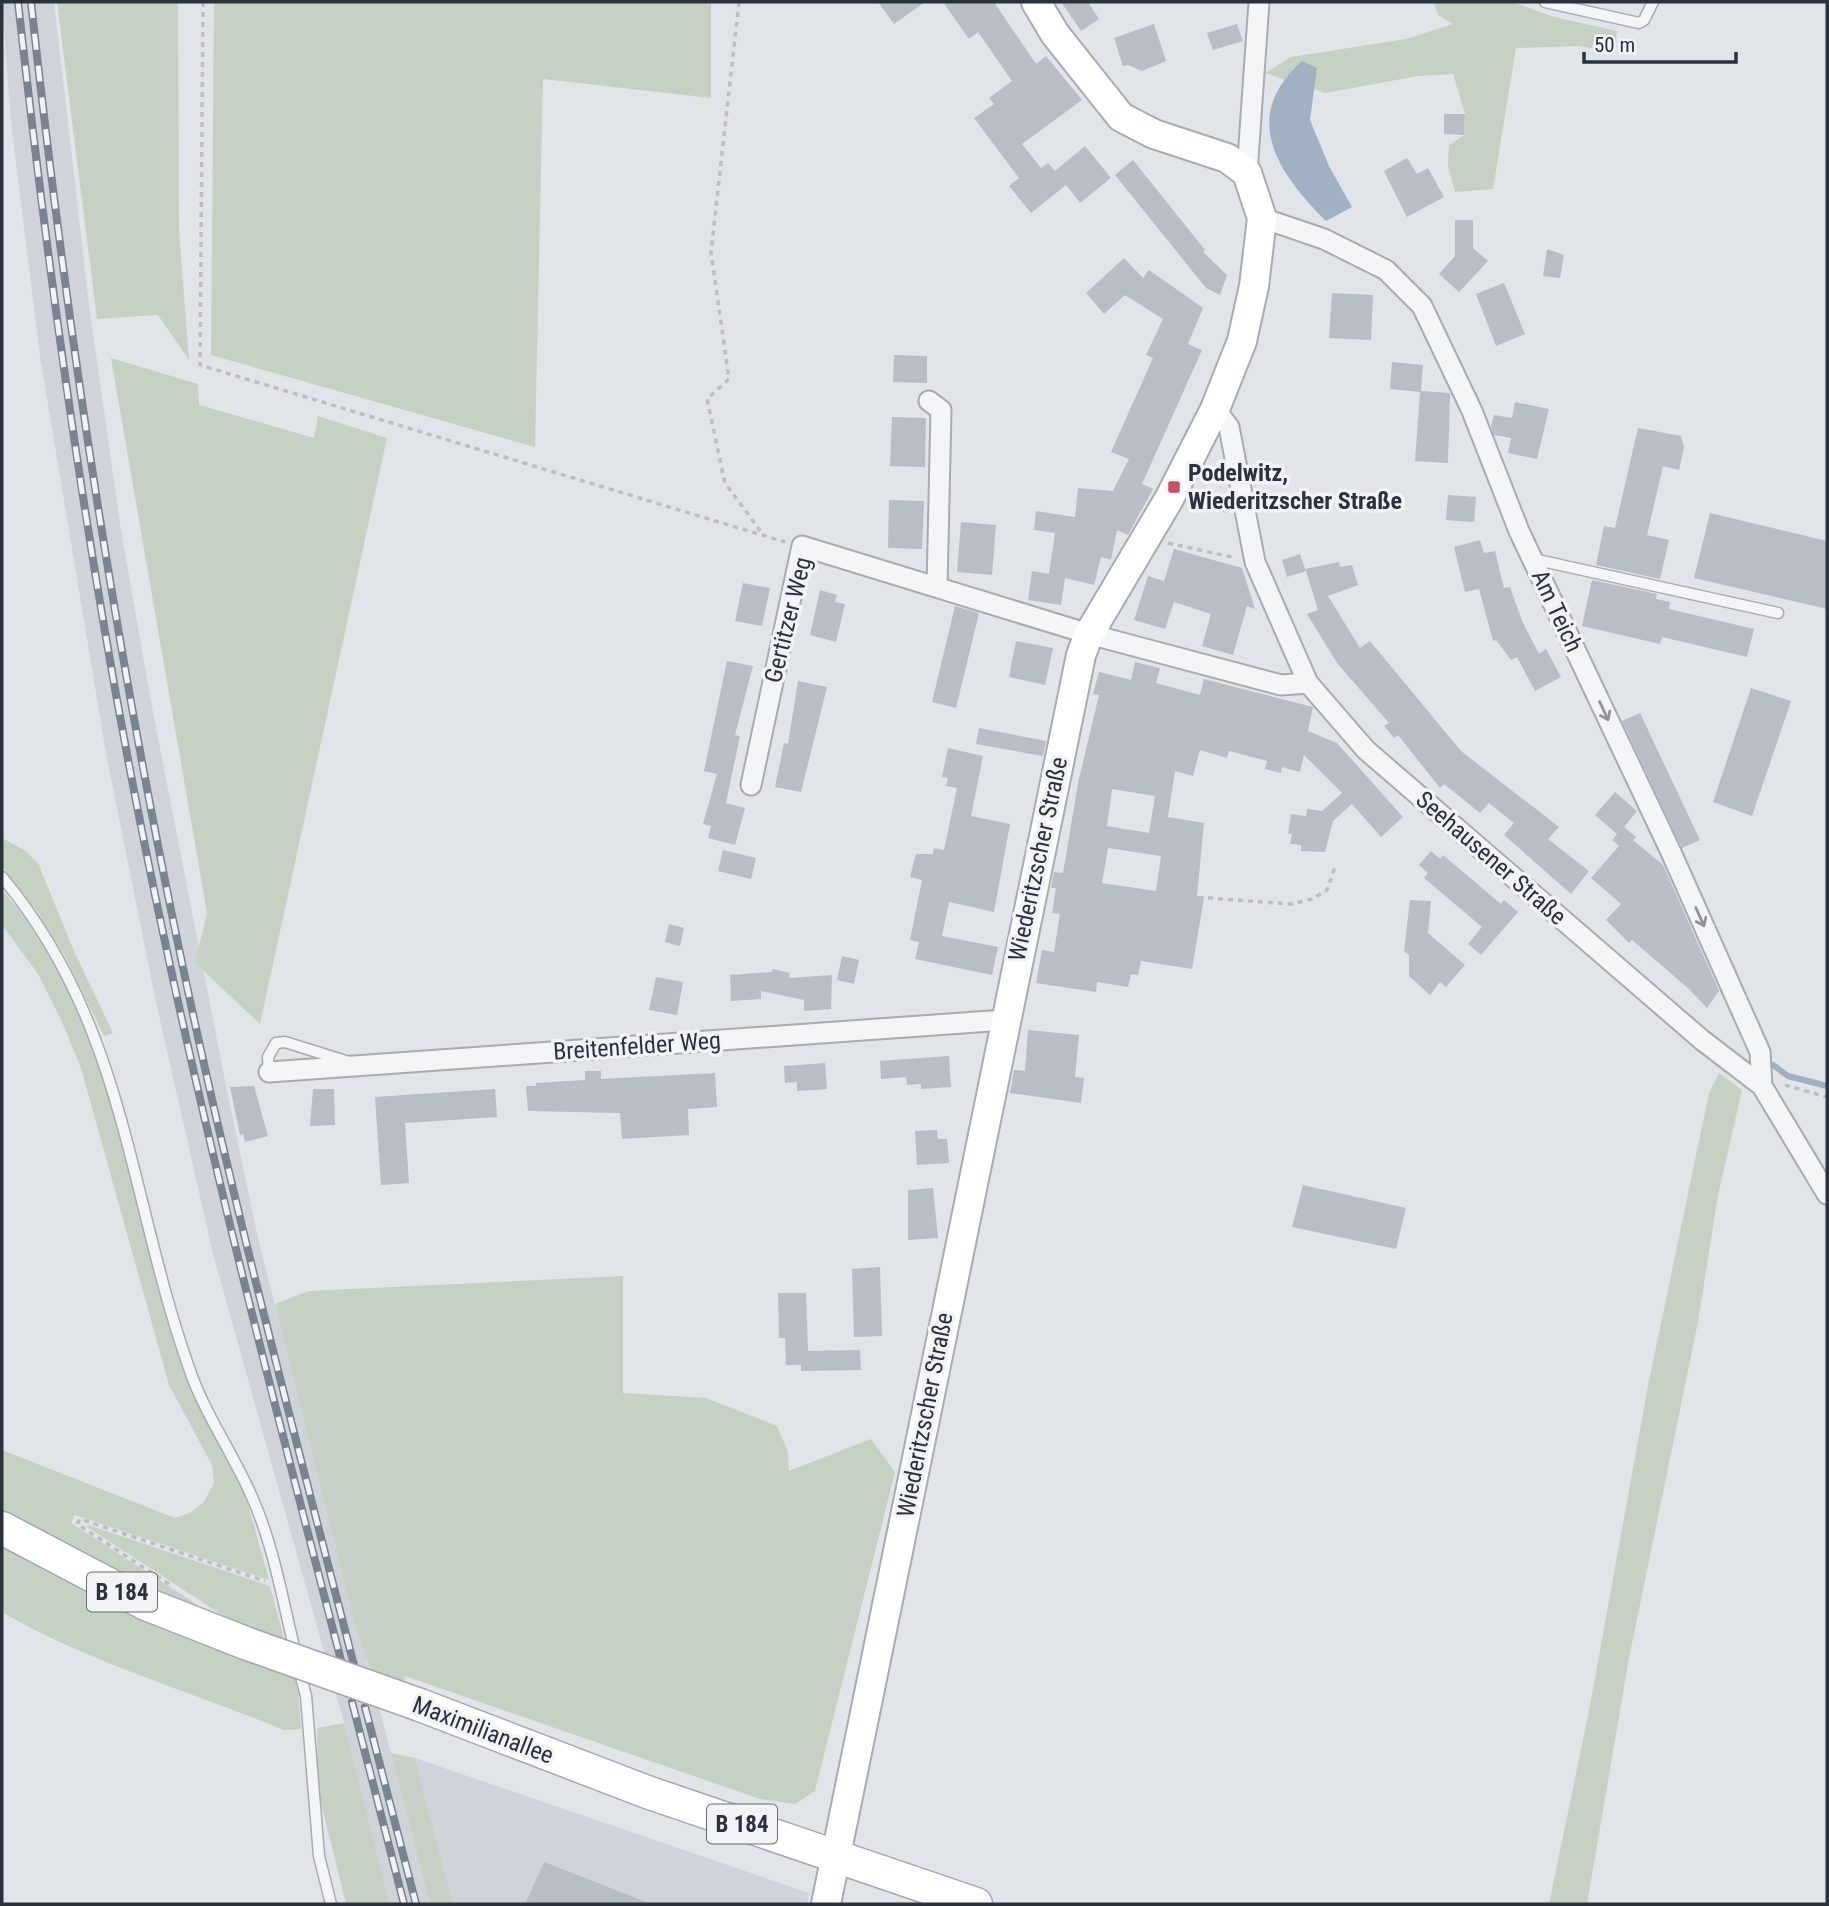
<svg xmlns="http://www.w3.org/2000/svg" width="1829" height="1906" font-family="'Roboto Condensed',sans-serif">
  <rect width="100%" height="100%" fill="#e1e4e8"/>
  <!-- built -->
  <path fill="#d0d3da" d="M2 2H54L89 305 121 530 151 702 226 1086 259 1243 430 1904H390L344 1723 213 1254 156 1002 106 753 40 356 11 122Z
    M415 1758 809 1893 807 1904H453Z"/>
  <!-- green -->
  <path fill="#c7d1c3" d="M57 2H178L179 230 189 360 158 315 97 319Z
    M214 2H711V98L543 79 535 447 211 355Z
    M1434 2H1513L1554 17 1617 31 1615 52 1579 46 1516 48 1493 189 1455 192 1448 166 1449 145 1464 135 1465 114 1453 74 1418 76 1325 93 1265 73 1291 57 1406 39 1453 24 1438 15Z
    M111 358 198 384 199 405 314 438 318 416 387 438 260 1024 195 963 207 913Z
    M2 838 24 850 38 863 74 951 113 1033 104 1036 65 956 37 911 2 866Z
    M5 893C48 944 76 1002 100 1064L184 1373 246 1497 269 1580 75 1515 71 1523 221 1620 220 1627 2 1518V1450L175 1518 190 1513 204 1502 214 1483 212 1465 169 1385 81 1068 62 1022 38 974 2 925V894Z
    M1719 1073 1742 1090 1718 1195 1698 1322 1629 1658 1587 1904H1549L1590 1706 1648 1386 1709 1093Z
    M623 1276V1393L706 1398 777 1426 788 1452 789 1471 871 1439 895 1472 815 1791 795 1804 760 1799 405 1676 404 1682 370 1669 354 1620 275 1304 309 1291Z
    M88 1525 270 1586 298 1691 301 1729 284 1730C194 1693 85 1661 2 1612V1546L165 1630 250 1656 245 1625 239 1626 87 1527Z
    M344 1723 390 1904H346L318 1791 317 1728Z
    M391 1753 415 1758 453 1904H430Z"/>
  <!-- water -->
  <path fill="#a0b1c4" d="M1302 61 1317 68 1310 120 1329 166 1352 207 1326 221C1278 173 1239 117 1302 61Z"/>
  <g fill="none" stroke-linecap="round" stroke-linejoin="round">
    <!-- stream -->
    <path stroke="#a0b1c4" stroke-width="6" d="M1773 1065 1788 1076 1827 1086"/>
  </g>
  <!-- building -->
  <path fill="#b9bdc5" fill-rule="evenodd" d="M878 2H925L894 24Z
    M943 2H994L1036 64 1046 56 1082 100 1022 144 1041 168 1048 163 1055 171 1085 146 1111 178 1080 203 1066 185 1031 213 1009 186 1019 178 974 118 994 104 989 98 1012 81 978 32 969 39Z
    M1061 2H1088L1099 19 1081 31Z
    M1154 24 1166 61 1142 71 1128 65 1123 66 1114 38Z
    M1237 24 1243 41 1213 50 1207 33Z
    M1444 114H1465L1464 135 1444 134Z
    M1407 158 1417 174 1428 168 1444 197 1407 217 1384 171Z
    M1133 160 1205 250 1203 252 1227 275 1220 295 1206 288 1115 175Z
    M1455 220H1473V248L1488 261 1459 292 1439 274 1455 256Z
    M1547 249 1564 255 1560 278 1543 276Z
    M1124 258 1143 278 1149 270 1203 308 1188 344 1202 350 1142 484 1153 489 1128 535 1117 530 1111 560 1101 557 1094 585 1065 578 1061 605 1028 600 1032 571 1049 574 1055 533 1034 530 1036 511 1075 517 1078 488 1113 491 1129 459 1111 452 1153 358 1146 355 1163 319 1125 295 1104 314 1086 293Z
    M1504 283 1525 334 1496 346 1476 294Z
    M1332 293 1373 295 1371 340 1329 338Z
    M894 355 927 356V383L893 382Z
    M1392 362 1423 365 1421 391 1450 393 1448 463 1415 461 1420 392 1390 389Z
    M1515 402 1549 409 1537 459 1508 453 1511 438 1494 435 1491 426 1494 415 1512 418Z
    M892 417 926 418 925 467 890 466Z
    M1638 428 1681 436 1684 447 1679 470 1663 466 1647 535 1669 540 1660 579 1596 565 1604 526 1615 528Z
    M1448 495 1476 497 1474 522 1446 520Z
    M889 500 924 501 922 549 888 548Z
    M1710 513 1827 541V609L1694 578Z
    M961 522 996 525 992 575 957 572Z
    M1480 540 1484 553 1495 551 1504 588 1510 587 1522 621 1539 654 1546 649 1561 677 1535 691 1517 657 1511 660 1496 640 1493 641 1479 589 1465 592 1454 547Z
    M1174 549 1242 568 1255 609 1247 606 1233 655 1202 646 1211 614 1174 602 1165 629 1134 620 1148 576 1164 581Z
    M1300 554 1305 569 1339 562 1340 567 1352 565 1358 585 1328 596 1360 648 1370 641 1461 751 1559 827 1548 839 1589 871 1571 894 1504 835 1514 823 1489 803 1480 813 1444 784 1440 788 1398 735 1394 738 1384 726 1389 723 1337 663 1307 614 1318 610 1306 571 1287 577 1282 560Z
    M1592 580 1657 594 1656 599 1670 602 1669 609 1754 629 1747 657 1662 637 1660 644 1582 626Z
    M743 583 770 588 762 626 735 621Z
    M820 590 837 595 835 602 845 604 836 642 810 635Z
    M955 606 979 613 956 708 932 702Z
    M1016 641 1053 648 1045 685 1009 677Z
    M727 661 753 666 735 735 740 736 726 803 745 808 735 845 708 838 711 826 703 824 717 774 704 771Z
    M1135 662 1160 668 1156 683 1200 695 1204 679 1313 707 1308 731 1337 743 1403 817 1381 837 1352 804 1333 821 1325 852 1301 851V845L1290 844 1292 834H1288L1291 814 1306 816 1307 809 1322 811 1342 793 1304 755 1300 772 1282 767 1281 773 1265 769 1267 761 1229 751 1227 758 1200 750 1193 776 1175 771 1168 817 1204 823 1197 896H1204L1203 904 1192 969 1141 961 1138 975 1131 974 1128 987 1097 982 1096 992 1036 983 1042 950 1054 952 1060 914 1052 913 1056 888H1051L1054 872 1063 873 1078 783 1099 695 1093 694 1099 672 1131 680ZM1112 789 1155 796 1149 833 1107 826ZM1108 848 1161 856 1156 891 1102 883Z
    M798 681 827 687 801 792 775 787 784 743 788 744Z
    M1751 688 1791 701 1752 816 1713 802Z
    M1640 713 1700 840 1682 848 1622 721Z
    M979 728 1046 741 1043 756 976 744Z
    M948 748 983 756 971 816 1010 824 994 912 949 902 942 936 998 947 992 975 915 959 919 942 910 940 922 880 910 877 916 854H933L934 848 944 850 957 788 946 786 948 778 942 777Z
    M1615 792 1637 811 1624 827 1636 837 1633 840 1663 865 1719 991 1707 1008 1689 989 1632 940 1629 943 1606 920 1621 904 1591 878 1619 846 1612 840 1617 834 1595 815Z
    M723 850 756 858 751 879 718 871Z
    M1431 851 1440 859 1443 855 1501 904 1504 900 1518 912 1481 955 1468 944 1482 927 1424 878 1428 873 1419 865Z
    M1410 900 1431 901 1428 933 1465 965 1446 987 1440 982 1430 995 1409 976V955L1404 951Z
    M669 924 684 928 680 946 665 942Z
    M842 956 859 960 854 984 837 980Z
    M773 969 790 973 789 978 832 975 831 1009 804 1011V1000L761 991V999L731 1001 730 975 772 972Z
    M656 977 683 982 677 1015 649 1010Z
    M1028 1030 1079 1035 1075 1077 1084 1078 1081 1103 1010 1093 1014 1070 1025 1071Z
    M949 1056 951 1087 921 1089V1084L907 1085 906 1077 881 1079 880 1061Z
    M825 1063 827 1089 797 1091V1082L785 1083 784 1066Z
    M585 1071H601V1079L715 1073 717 1107 688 1109 689 1135 622 1139 620 1113 528 1111 526 1086H536V1083L585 1080Z
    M254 1086 268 1136 245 1142 243 1134 240 1135 230 1087Z
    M313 1089H334L335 1125 310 1126Z
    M495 1089 497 1117 405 1123 409 1183 381 1185 375 1097Z
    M937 1130 938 1139H947L949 1163 917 1165 915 1131Z
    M1303 1185 1406 1208 1396 1249 1292 1227Z
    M933 1188 938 1238 908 1240V1190Z
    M880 1267 882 1336 854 1337 852 1269Z
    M778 1293H806L808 1351 860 1350 861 1370 801 1371V1365H786L785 1338H779Z
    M544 1862 649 1903V1904H525Z"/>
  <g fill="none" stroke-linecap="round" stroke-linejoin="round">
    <!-- lane casing -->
    <g stroke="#a7abb2" stroke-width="13">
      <path id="lane" d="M1545 2 1639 23 1644 20 1653 2
        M1533 559 1778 613
        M2 877C126 1025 128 1195 189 1368 204 1413 233 1453 252 1497 274 1546 283 1603 296 1655
        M269 1072 268 1057 276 1043 285 1042 349 1062
        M299 1670 306 1696 319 1856 331 1904"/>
    </g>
    <!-- street casing -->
    <g stroke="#a7abb2" stroke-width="23">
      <path id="street" d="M1247 173 1259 2
        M1262 218 1324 239 1386 270 1422 306 1472 411 1519 531 1670 850 1760 1052 1762 1086
        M929 401 941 410 937 587
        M1215 409 1229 427 1255 562 1308 683 1366 750 1702 1040 1762 1086 1827 1194
        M751 785 802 546 1089 634 1281 685 1308 683
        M269 1072 1005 1020"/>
    </g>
    <!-- secondary casing -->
    <g stroke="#a7abb2" stroke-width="32">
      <path id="secondary" d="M826 1904 1081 655 1089 634 1169 499 1215 409 1242 341 1254 286 1262 218 1247 173 1227 158 1154 134 1121 117 1055 34 1036 2"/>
    </g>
    <!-- primary casing -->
    <g stroke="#a2a8b3" stroke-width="35">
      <path id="primary" d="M2 1528 146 1604 248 1644
        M420 1705 647 1792 976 1904"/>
    </g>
    <!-- path -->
    <path stroke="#bcbec3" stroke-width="3.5" stroke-dasharray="5 5" stroke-linecap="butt" d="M203 2 200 365 785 542
      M739 2 711 252 729 379 707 399 725 483 764 536
      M1193 504 1227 511
      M1168 543 1236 558
      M1208 898 1291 904 1312 899 1327 890 1336 864
      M1785 1085 1827 1097
      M169 1584 77 1524 80 1519 265 1581"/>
    <!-- lane -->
    <use href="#lane" stroke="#f4f5f7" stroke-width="10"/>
    <!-- street -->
    <use href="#street" stroke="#f4f5f7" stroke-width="19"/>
    <!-- secondary -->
    <use href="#secondary" stroke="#fff" stroke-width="28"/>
    <!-- primary -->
    <use href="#primary" stroke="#fff" stroke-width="32"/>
    <!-- rail casing -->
    <g stroke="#7c8390" stroke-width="8">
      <path id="rail" d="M18 2C46 254 80 505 127 754 185 1062 264 1365 343 1668
        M31 2C66 323 114 641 181 958 231 1198 295 1435 356 1673
        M352 1702 404 1904
        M365 1707 416 1904"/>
    </g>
    <!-- rail -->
    <use href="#rail" stroke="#f1f3f6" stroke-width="5" stroke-dasharray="16" stroke-linecap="butt"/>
    <!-- primary-bridge casing -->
    <g stroke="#a2a8b3" stroke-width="35" stroke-linecap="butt">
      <path id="primary-bridge" d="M248 1644 420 1705"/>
    </g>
    <!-- primary-bridge -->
    <use href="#primary-bridge" stroke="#fff" stroke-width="32"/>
  </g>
  <!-- one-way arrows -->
  <defs><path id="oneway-shaft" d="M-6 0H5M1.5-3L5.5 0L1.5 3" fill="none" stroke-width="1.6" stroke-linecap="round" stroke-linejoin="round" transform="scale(1.75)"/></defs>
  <g stroke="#90949a">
    <use href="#oneway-shaft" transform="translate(1604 711) rotate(65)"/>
    <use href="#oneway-shaft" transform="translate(1700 917) rotate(66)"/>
  </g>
  <!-- markers -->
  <rect fill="#c05462" stroke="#f1f3f6" stroke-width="2.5" x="1167" y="480" width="14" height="14" rx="3.5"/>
  <g text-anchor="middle" stroke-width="7" stroke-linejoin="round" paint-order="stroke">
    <!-- shield labels -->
    <g fill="#f1f3f6" stroke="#666c75" stroke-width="2">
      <rect x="87" y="1572.5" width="70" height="39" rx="5"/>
      <rect x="707" y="1804.5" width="70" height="39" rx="5"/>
    </g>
    <g font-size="23" font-weight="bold" fill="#2b323e">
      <text x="122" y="1600">B 184</text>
      <text x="742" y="1832">B 184</text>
    </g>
    <!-- poi labels -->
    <g font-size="24" font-weight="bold" fill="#2b323e" stroke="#f1f3f6" text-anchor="start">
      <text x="1188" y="481">Podelwitz,<tspan x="1188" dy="28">Wiederitzscher Straße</tspan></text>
    </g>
    <!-- street labels -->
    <g font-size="24" fill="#2b323e" stroke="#f1f3f6">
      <text transform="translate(1557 611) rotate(65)" y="8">Am Teich</text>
      <text transform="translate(788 620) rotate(-76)" y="8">Gertitzer Weg</text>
      <text transform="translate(1491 858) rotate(41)" y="8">Seehausener Straße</text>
      <text transform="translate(1038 859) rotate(-78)" y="8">Wiederitzscher Straße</text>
      <text transform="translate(637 1046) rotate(-4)" y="8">Breitenfelder Weg</text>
      <text transform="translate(925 1415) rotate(-79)" y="8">Wiederitzscher Straße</text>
      <text transform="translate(483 1730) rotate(21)" y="8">Maximilianallee</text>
    </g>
  </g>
  <!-- border -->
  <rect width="1829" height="1906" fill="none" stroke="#2b323e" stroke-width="7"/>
  <!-- scale -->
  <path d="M1584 52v10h152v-10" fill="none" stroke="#2b323e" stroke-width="3.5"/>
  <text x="1594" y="52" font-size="21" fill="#2b323e" stroke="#f1f3f6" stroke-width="5" paint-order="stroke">50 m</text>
</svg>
